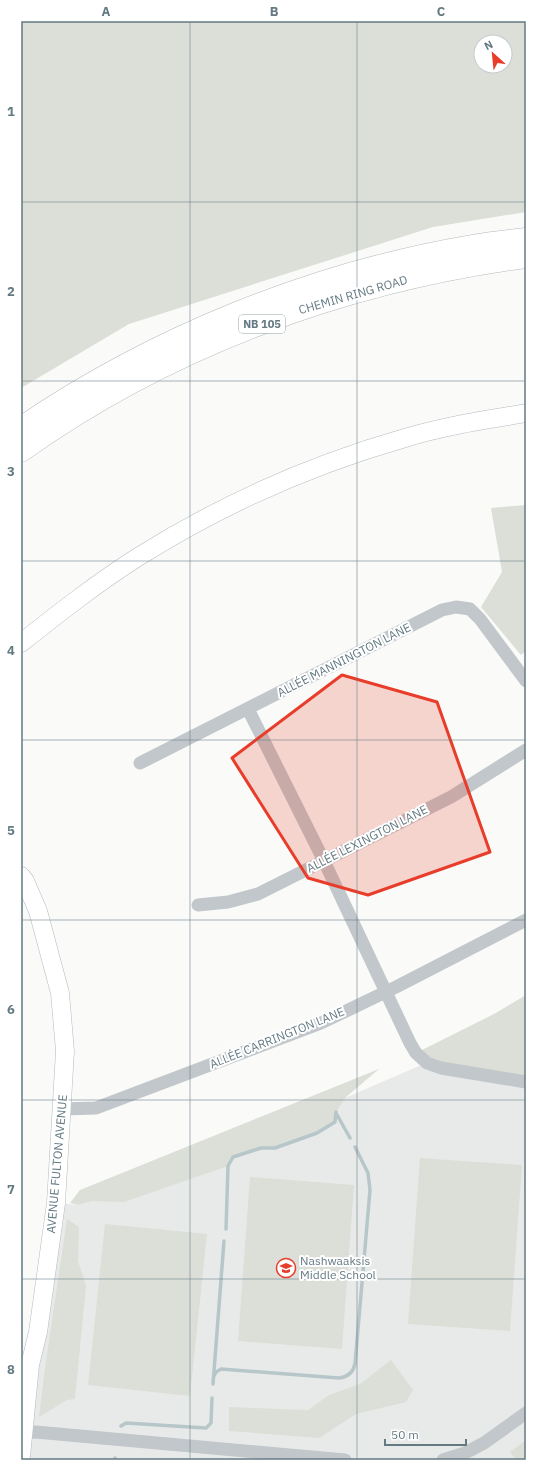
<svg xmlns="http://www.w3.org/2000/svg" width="547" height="1481" font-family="'IBM Plex Sans',sans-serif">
  <rect width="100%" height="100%" fill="#fafaf8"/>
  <!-- built -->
  <path fill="#e8eae9" d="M526 1016V1460H21L56 1203 78 1205 93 1201 345 1098 509 1027Z"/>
  <!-- green -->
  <path fill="#dbdfd7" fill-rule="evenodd" d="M21 21H526V212L433 227 129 324 21 388ZM481 42H505V66H481Z
    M526 505V651L521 655 481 607 502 572 491 508Z
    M526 995V1082L441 1068 416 1053 494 1014Z
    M379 1069 345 1098 336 1112 335 1122 317 1133 275 1148H261L233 1157 228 1166 124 1202 93 1201 78 1205 70 1203 80 1190Z
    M420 1158 522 1165 510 1331 408 1324Z
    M250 1177 354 1185 342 1349 238 1341Z
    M67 1219 79 1227 78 1261 86 1286 75 1399 67 1400 39 1417 45 1368Z
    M105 1224 207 1234 190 1396 88 1385Z
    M391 1360 413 1390 406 1402 356 1414 319 1438 229 1431V1407L308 1410 329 1395 360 1384Z
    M526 1440V1460H516L510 1452Z"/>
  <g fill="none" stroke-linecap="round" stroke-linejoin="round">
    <!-- stream -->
    <path stroke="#b7c7c9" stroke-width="3.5" d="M336 1113 350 1138
      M226 1229 228 1166 233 1157 261 1148H275L317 1133 335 1122 336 1112
      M214 1376 216 1372 221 1369 339 1378C348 1377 353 1373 355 1364L370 1190 368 1173 355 1147
      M213 1384 224 1241
      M121 1426 126 1423 206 1428 211 1423 212 1398
      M114 1460 115 1458"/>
    <!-- secondary casing -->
    <g stroke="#b3bbbf" stroke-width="19">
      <path id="secondary" d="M21 643C59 613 97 583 138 557 221 505 310 465 405 438 444 426 485 420 526 413
        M21 876 25 881 38 911 60 993 65 1051 56 1203 38 1332 30 1365 21 1456"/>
    </g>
    <!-- highway casing -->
    <g stroke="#b4babd" stroke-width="23">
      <path id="highway" d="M21 428C155 337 313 273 472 246 490 243 508 241 526 239
        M21 451C170 345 346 281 526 257"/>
    </g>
    <!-- street -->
    <path stroke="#c1c7ca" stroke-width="13" d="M248 709 324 861 410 1043 416 1053 427 1063 441 1068 526 1082
      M140 763 442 610 456 607 470 609 480 619 526 681
      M198 905 228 902 258 894 451 797 526 750
      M62 1109 96 1108 321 1023 396 987 526 920
      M23 1433 36 1432 345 1460
      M443 1460 465 1453 484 1443 526 1413"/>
    <!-- secondary -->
    <use href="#secondary" stroke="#fff" stroke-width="18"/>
    <!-- highway -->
    <use href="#highway" stroke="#fff" stroke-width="22"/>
  </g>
  <!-- marked area -->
  <path fill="#e83d2a" fill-opacity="0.2" stroke="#e83d2a" stroke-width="3" stroke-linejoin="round" d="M342 675 437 702 490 852 368 895 308 878 232 758Z"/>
  <!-- grid -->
  <path fill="none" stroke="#647a83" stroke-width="1" stroke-opacity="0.55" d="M190 21V1460M357 21V1460M21 202H526M21 381H526M21 561H526M21 740H526M21 920H526M21 1100H526M21 1279H526"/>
  <!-- icons -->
  <defs>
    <g id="school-ring" transform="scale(1)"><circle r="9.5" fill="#fff" stroke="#e83d2a" stroke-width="1.5"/><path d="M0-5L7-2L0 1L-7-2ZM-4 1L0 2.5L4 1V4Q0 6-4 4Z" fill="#e83d2a"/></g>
  </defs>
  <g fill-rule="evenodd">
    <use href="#school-ring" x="286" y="1268"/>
  </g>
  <g text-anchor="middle" stroke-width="4" stroke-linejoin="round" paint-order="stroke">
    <!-- shield labels -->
    <rect fill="#fff" stroke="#92a2a8" stroke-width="1" x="239" y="315" width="46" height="18" rx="3"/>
    <g font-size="11" font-weight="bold" fill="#647a83">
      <text x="262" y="328">NB 105</text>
    </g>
    <!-- street labels -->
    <g font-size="12" fill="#647a83" stroke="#fff">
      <text transform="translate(353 295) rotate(-16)" y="4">CHEMIN RING ROAD</text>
      <text transform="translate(344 660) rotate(-27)" y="4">ALLÉE MANNINGTON LANE</text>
      <text transform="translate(367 839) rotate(-27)" y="4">ALLÉE LEXINGTON LANE</text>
      <text transform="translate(277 1038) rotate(-22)" y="4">ALLÉE CARRINGTON LANE</text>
      <text transform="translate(57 1164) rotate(-85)" y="4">AVENUE FULTON AVENUE</text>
    </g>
    <!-- poi labels -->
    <g font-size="12" fill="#647a83" stroke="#fff" text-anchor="start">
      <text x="300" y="1265">Nashwaaksis<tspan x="300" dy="14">Middle School</tspan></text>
    </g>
  </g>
  <!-- border -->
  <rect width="547" height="1481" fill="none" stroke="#ffffff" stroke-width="44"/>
  <!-- north arrow -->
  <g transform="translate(493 54) rotate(333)"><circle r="19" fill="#ffffff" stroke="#c1cacd"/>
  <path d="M0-3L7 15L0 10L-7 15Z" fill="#e83d2a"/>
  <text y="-6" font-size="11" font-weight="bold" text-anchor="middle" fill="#647a83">N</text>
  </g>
  <!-- scale -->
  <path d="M385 1439v6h81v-6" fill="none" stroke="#647a83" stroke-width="2"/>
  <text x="391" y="1439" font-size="12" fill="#647a83" stroke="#ffffff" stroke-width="3" paint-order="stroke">50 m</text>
  <rect x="22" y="22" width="503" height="1437" fill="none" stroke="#647a83" stroke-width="1.5"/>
  <g font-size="13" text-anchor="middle" font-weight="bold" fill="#647a83">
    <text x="106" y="16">A</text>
    <text x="274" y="16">B</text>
    <text x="441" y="16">C</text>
    <text x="11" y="116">1</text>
    <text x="11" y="296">2</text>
    <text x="11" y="476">3</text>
    <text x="11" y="655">4</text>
    <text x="11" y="835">5</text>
    <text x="11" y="1014">6</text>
    <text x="11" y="1194">7</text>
    <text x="11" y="1374">8</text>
  </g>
</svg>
